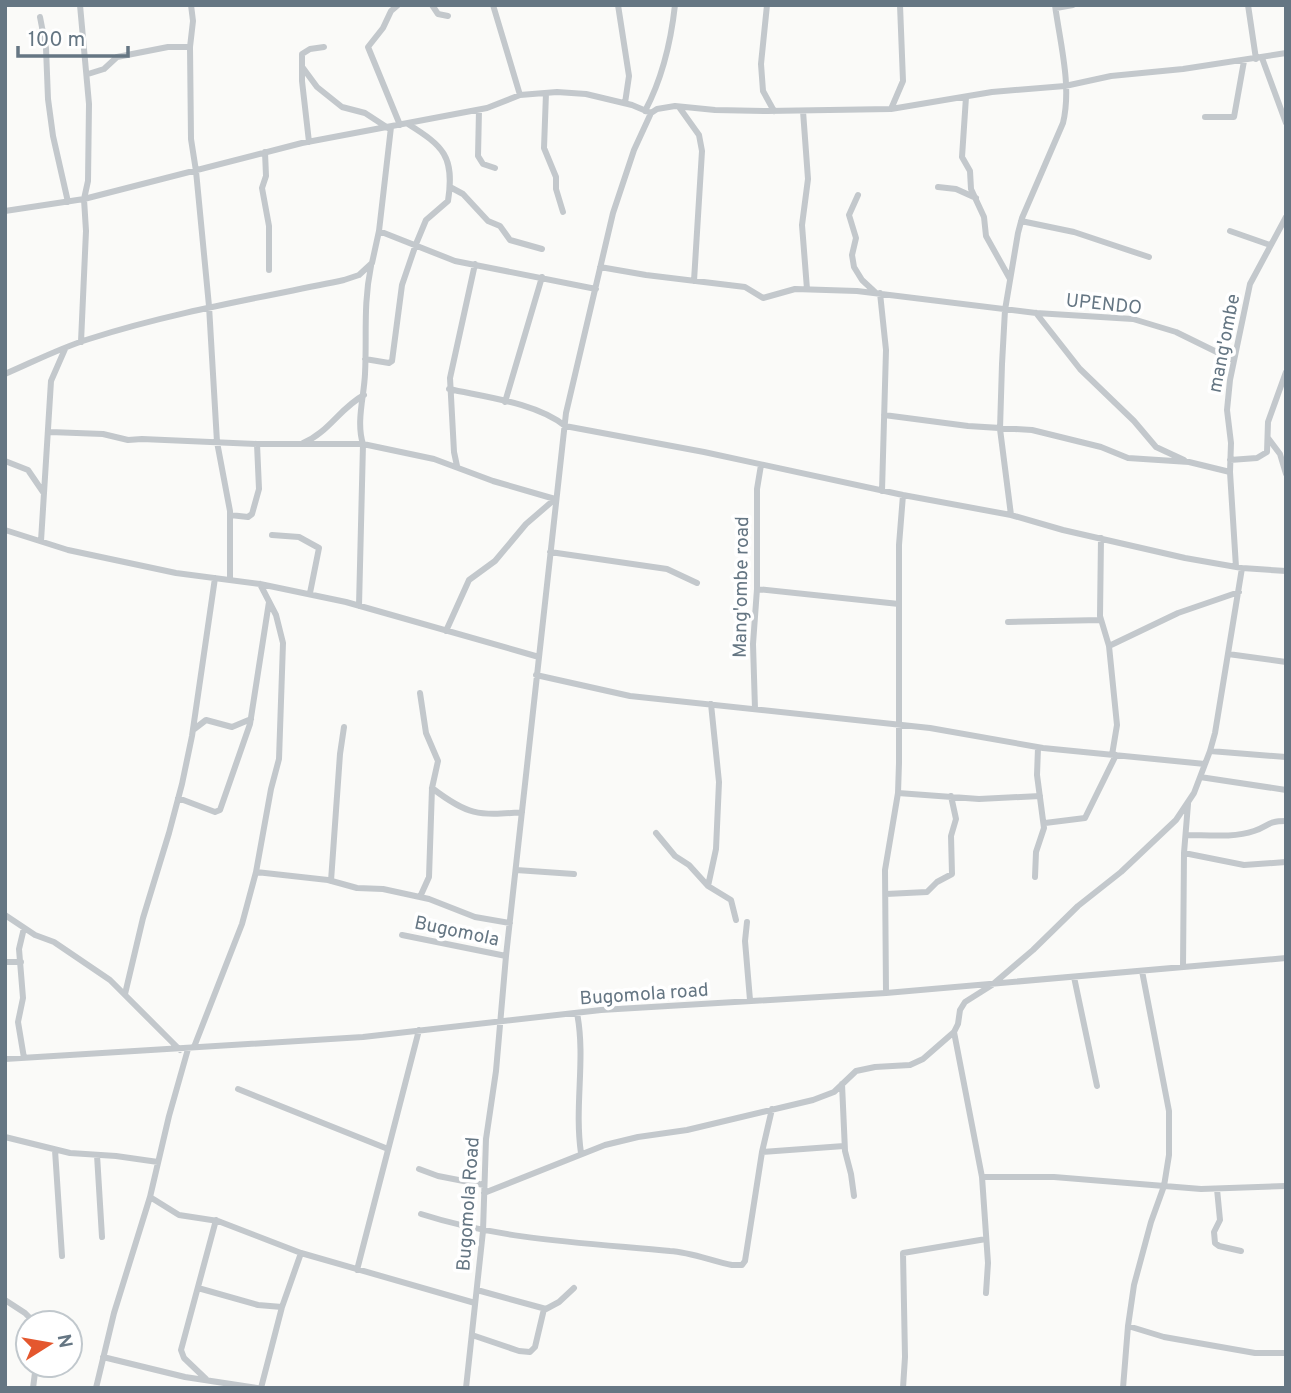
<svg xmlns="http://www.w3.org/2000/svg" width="1291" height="1393" font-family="Overpass,sans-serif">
  <rect width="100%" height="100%" fill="#fafaf8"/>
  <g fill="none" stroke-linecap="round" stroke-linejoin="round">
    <!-- street -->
    <path stroke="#c3c8cc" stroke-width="6" d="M80 5 89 104 88 181 84 199 86 231 81 342
      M191 5 193 21 190 47 191 139 196 171 209 306 217 442 230 511V580
      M398 5 391 11 383 28 368 47 400 125
      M432 5 438 14 448 16
      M493 5 520 95
      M618 5 629 76 625 103
      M767 5 761 64 763 91 774 111
      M1248 5 1256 59
      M1056 8 1073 5
      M40 17 46 48 48 99 53 136 68 202
      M1262 58 1286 123
      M303 68 317 87 342 107 365 113 388 128
      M88 74 104 69 117 57 168 47H190
      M546 93 544 148 556 177V189L563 212
      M966 97 962 157 970 171 971 189 984 217 986 236 1010 279
      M679 107 699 135 702 151 694 281
      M891 109 903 81 900 5
      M479 110 478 156 483 164 495 168
      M645 111C662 79 671 41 675 5
      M803 111 808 179 802 225 807 289
      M1205 117H1234L1244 61
      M309 142 302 81V54L310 49 324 47
      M265 152 266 176 262 188 269 226V270
      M450 187 463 194 488 221 500 226 510 240 542 249
      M938 187 956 189 976 198
      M858 195 849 215 856 238 852 255 854 267 862 280 876 293
      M5 211 84 199 302 143 487 108 520 95 557 92 586 94 632 105 651 113
      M1021 221 1074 232 1149 257
      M379 231 455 261 596 289
      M1230 231 1270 245
      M600 267 646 275 745 287 763 298 795 289 857 291 1036 313 1133 319 1176 332 1233 360
      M880 293 886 350 882 491
      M1036 313 1080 369 1134 421 1156 447 1184 460
      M365 359 389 363 392 361 402 285 416 244 426 220 448 201C455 156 443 146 408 124
      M5 374C33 362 60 348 89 339 173 312 259 298 344 280L359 275 372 263 379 231 391 127
      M449 389C485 397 537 403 565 426L704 452 903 495 1011 515 1063 530 1185 558 1242 568 1286 571
      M505 402 542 277
      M884 415 968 426 1032 430 1101 447 1128 458 1189 462 1230 472
      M50 432 103 434 128 440 142 439 257 444H363L434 459 493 481 555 499
      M1268 438 1280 454 1286 474
      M303 443C328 433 340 408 364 395
      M1230 460 1257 458 1267 452 1268 422 1286 372
      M5 461 28 470 43 492
      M457 466 454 452 450 378 475 264
      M230 515 248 517 252 514 259 489 257 444
      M1011 515 1000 429 1002 364 1005 310 1018 233 1022 218 1063 123C1072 86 1060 43 1055 5
      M5 530 68 550 176 573 260 584 346 602 539 657
      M272 535 299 537 319 548 310 593
      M1101 538 1100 616 1109 646 1117 725 1112 755
      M41 541 51 381 65 349
      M550 552 667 569 697 583
      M1236 567 1230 472 1231 443 1227 410 1230 380 1250 284 1286 217
      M757 589 899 604
      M359 606 363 444C356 422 364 397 365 374 367 336 363 305 371 266
      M1008 622 1101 620
      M446 631 469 580 495 561 526 524 555 499
      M1109 646 1178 613 1239 592
      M1228 654 1286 662
      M536 675 630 696 930 728 1043 748 1205 764
      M420 693 426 733 438 761 432 788 429 877 420 897
      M755 709 753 644 757 589V489L761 465
      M193 730 206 720 232 727 251 719
      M1210 751 1286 757
      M1200 777 1286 790
      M432 788C467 815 478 816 522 812
      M898 793 979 799 1040 796
      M178 798 215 812 220 810 250 724 269 602
      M1045 823 1085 818 1116 755
      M656 833 675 856 689 865 708 886 731 900 736 920
      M1186 835C1207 835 1234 838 1254 831 1269 826 1267 821 1286 821
      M1184 853 1244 865 1286 862
      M516 870 574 874
      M256 872 328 880 357 888 383 889 429 899 475 917 510 923
      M1035 877 1036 852 1044 828 1037 775 1038 748
      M331 881 340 754 344 727
      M708 886 716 849 719 782 711 704
      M886 894 927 892 937 882 952 874 951 836 956 819 951 796
      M5 915 35 935 54 942 110 980 180 1050
      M747 922 745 941 750 1000
      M402 935 506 956
      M5 962H21
      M1183 967 1184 853 1188 804
      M1074 977 1097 1086
      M886 993 885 870 898 793 899 763V545L903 495
      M125 994 143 918 169 833 182 784 192 736 215 578
      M577 1013C586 1059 574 1106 581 1153
      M954 1032 982 1177 988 1263 986 1293
      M194 1047 242 924 256 872 271 789 279 759 283 643 276 615 260 584
      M24 1058 18 1022 23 998 19 949 24 928
      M5 1059 363 1037 601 1010 886 993 1286 958
      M842 1084 845 1151 851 1174 854 1196
      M238 1089 388 1149
      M5 1137 70 1153 116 1156 158 1162
      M55 1150 62 1256
      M762 1152 844 1146
      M97 1155 102 1237
      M419 1169 438 1176 484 1185
      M982 1177H1054L1201 1189 1286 1186
      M1217 1189 1220 1220 1214 1232 1215 1243 1219 1246 1241 1251
      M484 1193 605 1145 638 1137 687 1130 813 1100 834 1092 856 1071 875 1067 910 1065 923 1059 954 1032 958 1024 960 1010 965 1002 992 985 1033 950 1078 906 1121 872 1176 820 1194 793 1210 751 1215 733 1242 568
      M150 1197 179 1215 218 1221 301 1253 475 1303
      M421 1214C502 1240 586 1243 670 1251 690 1252 712 1261 732 1265H742L745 1261 762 1152 772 1109
      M357 1270 419 1030
      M198 1288 258 1305 282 1307
      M477 1290 546 1309 559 1302 574 1288
      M5 1300 25 1313 35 1323
      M1128 1326 1164 1337 1255 1353H1286
      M472 1335 519 1351 530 1352 535 1347 544 1309
      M103 1357 185 1377 257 1388
      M206 1379 184 1358 181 1350 216 1220
      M33 1388 36 1365
      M96 1388 114 1313 150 1197 169 1116 188 1049
      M261 1388 282 1307 301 1253
      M466 1388 483 1231 486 1139 496 1071 506 956 566 413 613 213 634 150 651 113 657 109 675 106 715 110 767 111 891 109 992 92 1065 86 1111 76 1183 69 1286 53
      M903 1388 905 1357 903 1253 986 1239
      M1123 1388 1128 1326 1134 1285 1151 1222 1164 1186 1169 1155V1111L1142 971"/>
  </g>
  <g text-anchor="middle" stroke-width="7" stroke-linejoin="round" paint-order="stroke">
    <!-- street labels -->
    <g font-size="19" fill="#657683" stroke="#fff">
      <text transform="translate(1104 303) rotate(6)" y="7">UPENDO</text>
      <text transform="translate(1223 343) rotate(-79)" y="7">mang'ombe</text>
      <text transform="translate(740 587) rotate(-89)" y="7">Mang'ombe road</text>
      <text transform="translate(457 930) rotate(12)" y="7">Bugomola</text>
      <text transform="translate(644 993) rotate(-4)" y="7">Bugomola road</text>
      <text transform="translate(467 1204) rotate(-86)" y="7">Bugomola Road</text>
    </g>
  </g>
  <!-- border -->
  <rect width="1291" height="1393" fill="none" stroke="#657683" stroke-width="14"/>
  <!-- north arrow -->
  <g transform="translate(49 1344) rotate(79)"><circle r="33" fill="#ffffff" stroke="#c1c8cd" stroke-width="2"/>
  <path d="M0-5L12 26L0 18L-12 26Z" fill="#e4572e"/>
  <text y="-10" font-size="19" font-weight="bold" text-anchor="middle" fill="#657683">N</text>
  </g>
  <!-- scale -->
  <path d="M18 46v10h110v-10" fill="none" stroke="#657683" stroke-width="3.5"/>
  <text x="28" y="46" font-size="21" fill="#657683" stroke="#ffffff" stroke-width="5" paint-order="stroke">100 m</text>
</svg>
